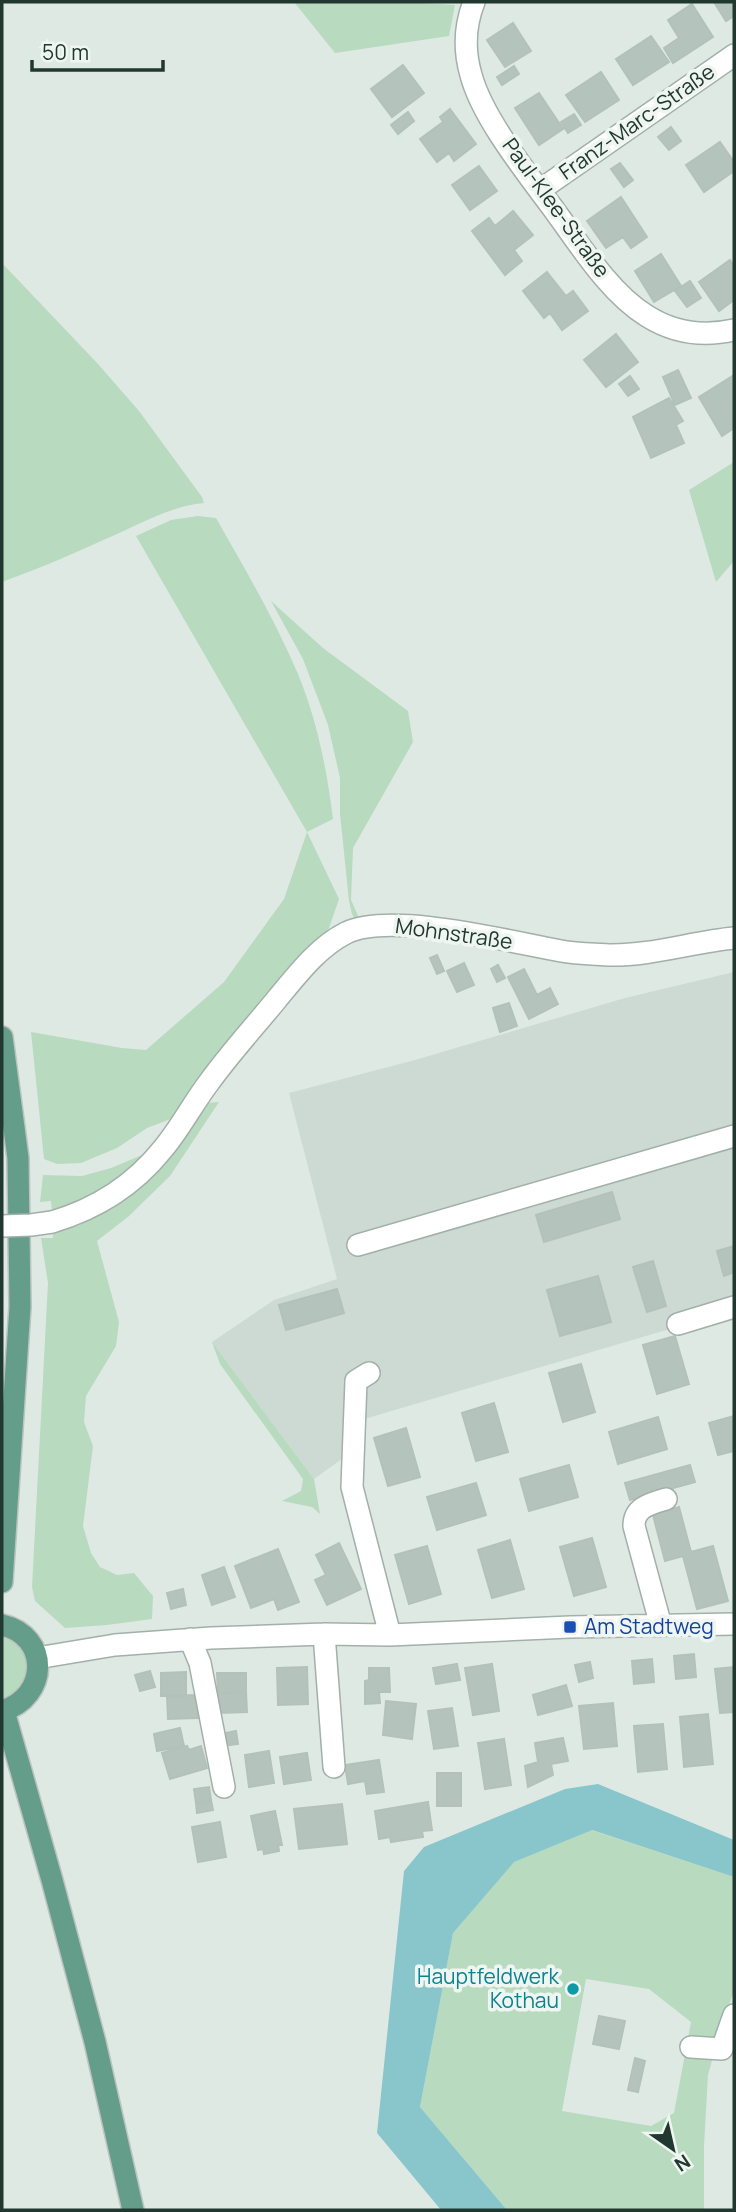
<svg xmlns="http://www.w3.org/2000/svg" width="736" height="2212" font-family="Manrope,sans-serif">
  <rect width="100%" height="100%" fill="#dfe9e4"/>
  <!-- built -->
  <path fill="#cdd9d3" d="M734 972V1310L344 1425 346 1456 314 1479 212 1342 274 1300 337 1279 289 1093 415 1060 625 998Z"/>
  <!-- green -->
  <path fill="#b8dabf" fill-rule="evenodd" d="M294 2H409L455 5 449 36 335 53Z
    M2 263 98 364 139 411 202 497 204 503C173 506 146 521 117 534 79 551 41 568 2 582Z
    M734 462V561L716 582 689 490Z
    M198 516 216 518C245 569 275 620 298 674 317 720 327 770 333 819L307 832 339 899 328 931 225 1052 181 1115 147 1128 117 1148 81 1163 57 1164 44 1159 31 1032 122 1048 146 1050 224 982 284 899 307 832 136 536 171 520Z
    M271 601 323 648 408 711 413 742 353 848 351 900 360 920 356 921 352 914 349 901 340 814V778L328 725 303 659Z
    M219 1102 170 1176 129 1216 97 1241 119 1322 116 1346 86 1396 84 1422 93 1446 83 1526 91 1553 100 1567 117 1575 134 1573 153 1596 152 1619 107 1625 65 1628 35 1601 32 1587 48 1283 41 1238H53L52 1229 78 1226 107 1210 130 1194 161 1167 207 1103Z
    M147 1153 131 1171 88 1200 52 1211 51 1201 40 1202 43 1175 82 1176 111 1168Z
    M212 1342 314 1479 320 1514 312 1507 282 1501 301 1491 303 1479 220 1364Z
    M2 1633 16 1640 28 1659 27 1676 17 1693 2 1701Z
    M591 1830 734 1877V1991L720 2031 708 2075 704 2146V2210H507L420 2107 453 1932 513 1862ZM586 1979 649 1989 691 2022 674 2113 651 2126 562 2111Z"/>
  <!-- water -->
  <path fill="#89c6cc" d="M598 1784 734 1840V1877L592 1830 514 1862 453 1933 420 2107 507 2210H441L377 2133 404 1871 424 1847 565 1789Z"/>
  <!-- building -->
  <path fill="#b4c4bd" stroke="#b2c2ba" stroke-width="2" d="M714 2H734V16L726 21Z
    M692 4 713 37 673 63 664 48 679 38 668 20Z
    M513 23 531 51 505 67 487 40Z
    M651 36 669 62 633 85 616 59Z
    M403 65 424 93 392 117 371 89Z
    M514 66 519 74 502 85 497 77Z
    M601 72 619 100 585 122 566 95Z
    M539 93 563 129 539 145 515 108Z
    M450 109 476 144 454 161 449 153 437 162 420 139 443 122 440 117Z
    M408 112 414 121 398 134 391 125Z
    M574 114 581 125 568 133 561 122Z
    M671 127 681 141 669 150 658 137Z
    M720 142 734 162V171L704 192 686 165Z
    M620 163 633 180 624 187 611 169Z
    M479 166 497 191 470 210 452 185Z
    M621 197 647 237 631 248 623 237 606 248 587 221Z
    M513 211 533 235 514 250 522 261 505 275 472 231 489 218 495 226Z
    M661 254 681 286 654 302 635 271Z
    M730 260 734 266V300L719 311 699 282Z
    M547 272 566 296 573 291 588 311 562 330 550 313 544 318 523 291Z
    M690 281 701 298 687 307 675 291Z
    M616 334 638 362 606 387 584 360Z
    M678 370 691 398 675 405 663 377Z
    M734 375V428L722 436 699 397Z
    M630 376 639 389 628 396 619 384Z
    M669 398 683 421 676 425 684 443 651 458 633 417Z
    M437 955 444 971 437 974 430 958Z
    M464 963 474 985 457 992 447 971Z
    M498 965 505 978 497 982 491 969Z
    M524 969 537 995 550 988 558 1004 529 1019 508 977Z
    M509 1003 517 1026 500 1032 493 1008Z
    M612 1192 620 1219 544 1242 536 1215Z
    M734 1246V1272L724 1276 717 1251Z
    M653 1261 666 1306 647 1312 633 1267Z
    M598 1276 611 1322 560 1336 547 1290Z
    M337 1289 344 1313 286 1330 279 1305Z
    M675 1336 689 1384 657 1394 643 1345Z
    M581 1364 595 1412 563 1422 549 1373Z
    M494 1403 508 1452 476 1461 462 1413Z
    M734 1416V1451L718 1455 709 1423Z
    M658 1417 667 1449 618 1464 609 1432Z
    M406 1428 420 1477 388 1486 374 1438Z
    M569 1465 578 1497 529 1511 520 1479Z
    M690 1465 695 1482 630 1500 625 1483Z
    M476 1483 486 1515 437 1530 427 1497Z
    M679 1507 691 1552 713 1546 728 1601 697 1609 683 1556 665 1561 653 1515Z
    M592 1538 606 1587 574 1596 560 1547Z
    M510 1540 524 1589 492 1598 478 1550Z
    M339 1543 361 1589 327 1605 315 1580 326 1575 316 1555Z
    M427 1546 441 1594 409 1604 395 1555Z
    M278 1549 299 1602 278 1610 274 1599 251 1608 235 1566Z
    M224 1567 235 1597 212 1605 202 1575Z
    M183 1589 186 1605 171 1609 167 1593Z
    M694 1654 696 1677 676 1679 674 1656Z
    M652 1659 654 1682 634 1684 632 1661Z
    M590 1662 593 1678 579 1682 575 1665Z
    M457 1664 460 1680 436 1684 433 1668Z
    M492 1664 499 1711 473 1715 465 1668Z
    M307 1667 308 1704 278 1705 277 1668Z
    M734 1667V1712L720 1713 715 1669Z
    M369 1668H389L390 1692H379L380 1703 365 1704V1681L369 1680Z
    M150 1671 155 1687 140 1691 135 1675Z
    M186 1672V1696H161V1673Z
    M217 1673H246V1692L218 1693Z
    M566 1685 572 1706 538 1715 533 1695Z
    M246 1692 247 1712 219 1713 218 1693Z
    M197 1695 198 1718 168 1719 167 1696Z
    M386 1701 416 1704 412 1739 383 1735Z
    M613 1703 617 1746 584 1749 579 1706Z
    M452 1708 458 1746 434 1749 428 1711Z
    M708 1714 713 1764 684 1767 680 1717Z
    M663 1724 667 1769 638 1772 634 1726Z
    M180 1728 184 1746 157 1751 154 1734Z
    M236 1731 238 1744 223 1746 221 1734Z
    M563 1738 568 1761 551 1764 553 1775 528 1787 525 1766 538 1762 535 1743Z
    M504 1739 511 1785 485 1789 478 1743Z
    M187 1746 189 1750 201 1746 207 1768 170 1779 162 1753Z
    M269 1751 274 1783 249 1787 245 1755Z
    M307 1753 311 1780 284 1784 280 1757Z
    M379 1760 384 1792 367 1794 365 1781 348 1784 345 1765Z
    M437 1773H461V1806H437Z
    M209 1787 211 1800 196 1803 194 1789Z
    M211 1800 213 1810 197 1813 196 1803Z
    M428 1802 432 1830 422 1831 423 1837 391 1842 390 1837 379 1839 375 1811Z
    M342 1804 347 1844 299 1849 294 1809Z
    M275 1811 282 1845H278L279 1851 264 1854 263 1849 258 1850 251 1816Z
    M220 1822 226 1857 198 1862 192 1827Z
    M599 2016 625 2021 619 2049 593 2044Z
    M635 2058 645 2061 638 2092 628 2090Z"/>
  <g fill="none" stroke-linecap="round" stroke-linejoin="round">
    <!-- minor casing -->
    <g stroke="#a2b0aa" stroke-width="24">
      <path id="minor" d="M474 2C465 25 464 51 471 75 482 117 526 172 552 207 578 242 609 293 647 316 674 333 703 337 734 330
        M540 190 734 55
        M52 1222C96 1209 133 1186 162 1150 180 1129 193 1103 210 1081 231 1052 255 1026 277 999 297 975 318 947 346 933 390 911 511 942 561 951 576 954 593 954 608 955 651 956 692 942 734 938
        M358 1245 734 1136
        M678 1324 734 1307
        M369 1373 356 1381 352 1487 390 1635
        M661 1626 634 1526C634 1507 650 1504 666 1499
        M324 1634 334 1767
        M190 1639 200 1663 224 1787
        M37 1658 115 1645 211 1638 324 1634 390 1635 570 1627 734 1624
        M691 2047 722 2049 734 2015"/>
    </g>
    <!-- major casing -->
    <g stroke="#bcc3c1" stroke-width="24">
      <path id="major" d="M2 1037 18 1158 20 1307 2 1582
        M2 1625C50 1636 49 1697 2 1711
        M4 1711 52 1880 95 2042 133 2210"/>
    </g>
    <!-- minor -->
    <use href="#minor" stroke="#fff" stroke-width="21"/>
    <!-- major -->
    <use href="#major" stroke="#659d8b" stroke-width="21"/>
    <!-- minor-bridge casing -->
    <g stroke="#a2b0aa" stroke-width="24" stroke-linecap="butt">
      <path id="minor-bridge" d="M2 1226 31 1225 52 1222"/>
    </g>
    <!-- minor-bridge -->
    <use href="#minor-bridge" stroke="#fff" stroke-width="21"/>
  </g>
  <!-- markers -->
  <rect fill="#1a4fb4" stroke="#eff6f2" stroke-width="2.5" x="563" y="1620" width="14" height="14" rx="3.5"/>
  <circle fill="#0f9aa8" stroke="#eff6f2" stroke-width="2.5" cx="573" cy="1989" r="7"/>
  <g text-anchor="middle" stroke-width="7" stroke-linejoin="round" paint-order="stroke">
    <!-- street labels -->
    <g font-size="21" fill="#213830" stroke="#eff6f2">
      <text transform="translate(637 122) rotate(-35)" y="7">Franz-Marc-Straße</text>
      <text transform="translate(556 208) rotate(54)" y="7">Paul-Klee-Straße</text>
      <text transform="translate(454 934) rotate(8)" y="7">Mohnstraße</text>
    </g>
    <!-- transit labels -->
    <g font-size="21" fill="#164399" stroke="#eff6f2" text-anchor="start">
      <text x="584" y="1634">Am Stadtweg</text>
    </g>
    <!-- culture labels -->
    <g font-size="21" fill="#0d838f" stroke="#eff6f2" text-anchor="end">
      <text x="559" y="1984">Hauptfeldwerk<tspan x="559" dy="24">Kothau</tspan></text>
    </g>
  </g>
  <!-- border -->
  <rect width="736" height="2212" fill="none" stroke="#213830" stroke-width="7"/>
  <!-- north arrow -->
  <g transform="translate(673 2149) rotate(146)" stroke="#eff6f2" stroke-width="5" paint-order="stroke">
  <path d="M0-5L12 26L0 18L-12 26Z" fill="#213830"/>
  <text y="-10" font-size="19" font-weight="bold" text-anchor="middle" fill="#213830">N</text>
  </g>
  <!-- scale -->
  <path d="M32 60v10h131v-10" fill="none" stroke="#213830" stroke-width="3.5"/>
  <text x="42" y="60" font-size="21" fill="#213830" stroke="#eff6f2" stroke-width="5" paint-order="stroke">50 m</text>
</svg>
